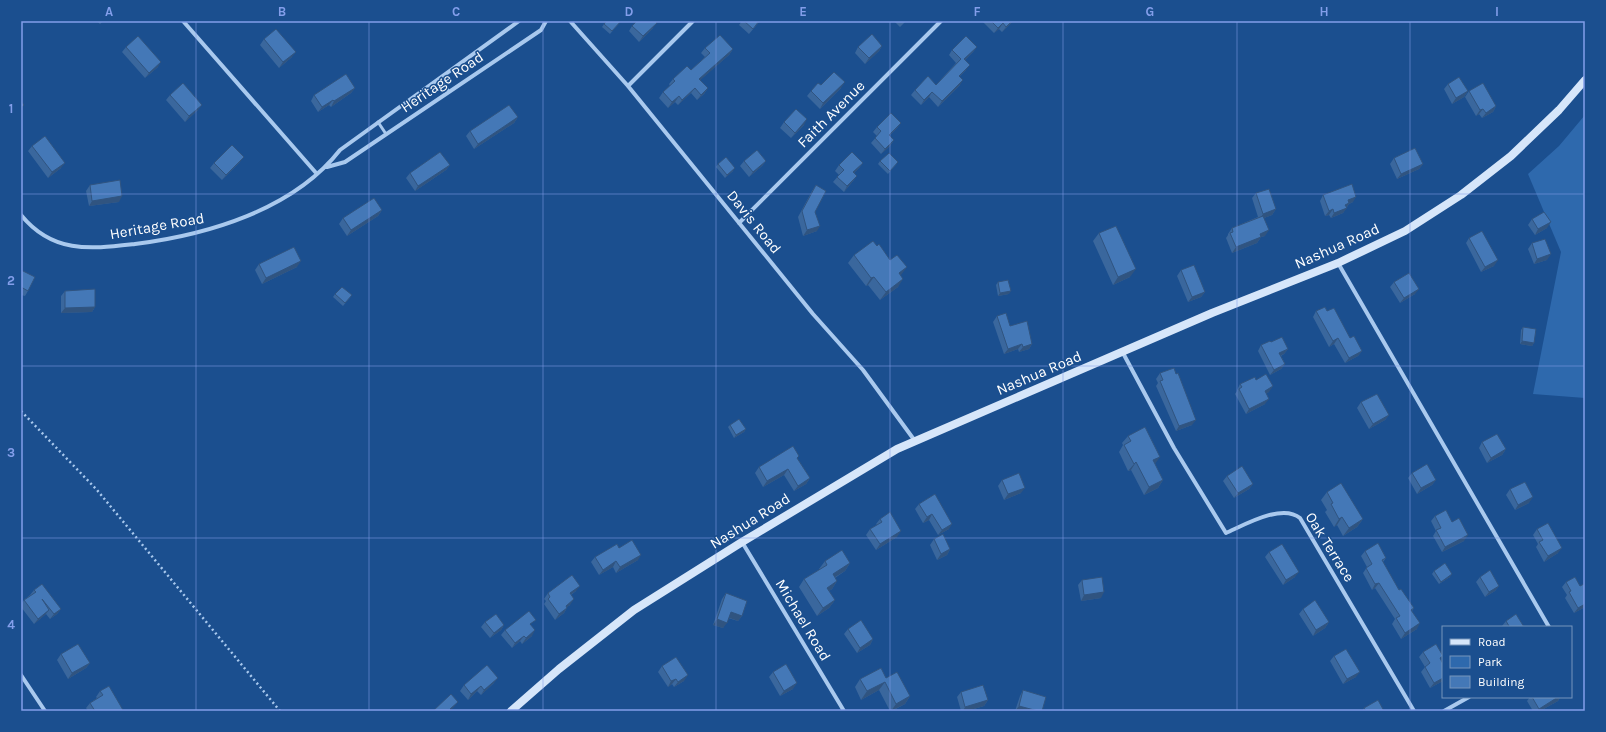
<svg xmlns="http://www.w3.org/2000/svg" width="1606" height="732" font-family="Karla,sans-serif">
  <rect width="100%" height="100%" fill="#1b4f8f"/>
  <!-- green -->
  <path fill="#2e69ad" d="M1585 115V398L1533 394 1561 252 1528 174 1559 146Z"/>
  <g fill="none" stroke-linecap="round" stroke-linejoin="round">
    <!-- path -->
    <path stroke="#a9c9ee" stroke-width="2.5" stroke-dasharray="2 3" stroke-linecap="butt" d="M21 411 97 490 280 711"/>
    <!-- service -->
    <path stroke="#a9c9ee" stroke-width="3" d="M440 78 449 92
      M378 122 386 134"/>
    <!-- minor -->
    <path stroke="#a9c9ee" stroke-width="4" d="M183 21 317 174
      M570 21 628 86 813 314 863 370 915 441
      M628 86 693 21
      M327 167 345 162 541 30 546 21
      M21 215C53 254 90 249 135 244 207 235 293 210 340 150L519 21
      M739 223 941 21
      M1338 263 1549 627
      M1123 353 1174 448 1226 533C1244 525 1282 503 1300 518L1414 711
      M742 542 844 711
      M21 675 45 711
      M1444 711 1469 697"/>
    <!-- secondary -->
    <path stroke="#d6e6fa" stroke-width="8" d="M511 711 559 669 634 610 742 542 897 449 1212 313 1338 263 1405 231 1461 195 1511 156 1559 110 1585 80"/>
  </g>
  <!-- wall -->
  <path fill="#3a679d" d="M97 21H103L100 24Z
    M621 21 610 34 602 27 604 24Z
    M742 21H760L749 34 739 25Z
    M894 21H906L900 27Z
    M982 21H1013L1002 32 999 29 994 33Z
    M632 26 653 28 639 42 629 31Z
    M264 39 292 57 279 68 260 45Z
    M882 46 879 51 865 64 855 53 858 47Z
    M126 47 158 67 145 78 122 52Z
    M977 47 973 52 965 60 966 70 960 76V85L938 107 929 97 921 105 911 95 915 90 936 85 956 63 949 55 952 50Z
    M705 48 733 49 729 55 700 80 708 88 704 94 697 100 691 93 678 105 675 102 668 108 659 98 663 92 670 86 669 84 673 79 691 70 705 57 701 53Z
    M1448 84 1468 91 1464 97 1452 104 1444 89Z
    M821 85 841 88 820 109 807 96 811 91Z
    M355 88 351 93 331 107 329 105 318 112 311 101 314 95Z
    M1469 91 1496 106 1493 112 1482 118 1479 114 1476 116 1465 97Z
    M170 95 198 110 185 122 166 100Z
    M518 117 514 123 474 149 466 136 470 131Z
    M784 122 804 125 791 138 780 128Z
    M901 123 897 128 889 136 894 140 890 146 881 154 871 143 877 136 873 132 877 127Z
    M32 146 61 168 48 178 28 151Z
    M1394 158 1423 164 1419 169 1397 179 1390 164Z
    M744 161H766L762 166 749 177 740 166Z
    M880 161 898 162 888 174 878 164Z
    M240 162 222 180 210 168 214 163Z
    M863 163 859 168 854 173 857 176 853 181 844 192 833 182 839 175 835 171 839 165Z
    M718 164 733 171 725 178 716 167Z
    M450 165 446 170 415 191 406 178 410 173Z
    M90 185 119 202 89 206 86 191Z
    M816 185 815 212 817 231 803 236 798 217 812 191Z
    M1256 193 1276 209 1272 215 1264 218 1265 236 1261 237 1257 243 1232 253 1226 238 1228 235V234L1232 228 1258 217 1252 198Z
    M1323 195 1353 202 1349 204 1343 213 1331 218 1329 215 1325 216 1320 201Z
    M382 210 378 216 347 236 339 224 343 218Z
    M1532 219 1547 228 1535 235 1528 225Z
    M1099 233 1130 277 1113 285 1093 241Z
    M1469 238 1494 266 1481 272 1466 243Z
    M1532 243 1547 260 1534 264 1528 249Z
    M854 255 901 276 898 287 880 300 868 285 866 286 848 263Z
    M259 264 297 267 262 284 255 270Z
    M21 270 28 291 25 296 21 295Z
    M1181 270 1205 292 1201 297 1188 302 1177 276Z
    M998 282 1009 294 998 296 996 285Z
    M1394 282 1415 294 1400 303 1390 287Z
    M65 291 95 307 92 312 61 313V296Z
    M335 294 352 295 343 306 333 297Z
    M1316 311H1327L1350 338 1362 351 1358 356 1345 363 1334 344 1329 347 1313 317Z
    M997 316 1032 344 1029 349 1019 352 1018 349 1004 354 993 322Z
    M1523 327 1534 343 1532 346 1520 344 1521 330Z
    M1271 342 1288 349 1284 354 1281 356 1285 364 1281 369 1270 375 1258 351 1261 345Z
    M1160 373 1192 425 1176 431 1156 386 1158 383 1156 379Z
    M1256 380 1269 392 1266 393 1265 404 1246 414 1235 394 1237 391V390L1240 384Z
    M1361 402 1389 415 1385 420 1369 429 1357 408Z
    M730 425 746 429 744 432 734 438 728 427Z
    M1128 436 1155 464 1163 480 1158 488 1144 495 1131 470 1128 471 1119 452 1123 445 1122 443Z
    M1482 442 1506 449 1502 455 1487 463 1479 448Z
    M799 456 797 458 810 478 806 484 794 491 784 475 763 487 755 473 759 467Z
    M1412 473 1436 480 1432 485 1417 494 1408 478Z
    M1227 476 1253 484 1249 489 1234 498 1223 481Z
    M1002 480 1021 493 1004 500 998 486Z
    M1510 489 1529 503 1515 510 1506 495Z
    M1327 492 1363 519 1357 527 1343 536 1337 525 1334 527 1325 512 1327 510 1321 500Z
    M935 494 949 529 938 535 929 520 923 523 915 509 919 504Z
    M1435 516 1452 522 1464 541 1442 552 1433 536 1436 531 1431 521Z
    M880 519 897 537 876 550 866 535 870 529 877 525 876 524Z
    M1537 529 1558 553 1544 562 1536 547 1538 544 1533 535Z
    M934 539 950 549 947 555 937 560 930 545Z
    M1365 551 1386 558 1383 562 1399 590 1414 608 1412 611 1417 629 1401 639 1392 624 1395 619 1375 588 1372 590 1363 573 1367 567 1361 556Z
    M1269 552 1295 577 1283 585 1265 557Z
    M595 557 638 560 616 573 613 567 599 575 591 562Z
    M825 561 850 563 845 571 835 578 837 581 832 589 829 591 835 600 829 608 817 616 799 587 804 579 819 570V569Z
    M1434 571 1450 577 1439 584 1432 574Z
    M1480 577 1499 586 1495 591 1485 597 1476 582Z
    M1082 580 1101 598 1081 601 1078 585Z
    M1566 582 1580 586 1585 585V607L1574 613 1565 598 1567 595 1562 587Z
    M34 590 61 609 57 614 50 619 46 614 34 624 21 607V604L24 600 30 595Z
    M576 591 571 595 570 605 567 607V608L564 613 555 620 544 604 546 601 544 599 548 593Z
    M726 593 742 616 738 621 728 618 723 628 713 625 722 599Z
    M1303 609 1329 622 1325 628 1313 636 1299 614Z
    M1506 621 1524 627H1503L1502 626Z
    M485 622 504 625 501 630 490 638 481 627Z
    M532 626V636L522 644 520 641 512 648 501 635 505 630Z
    M848 629 873 639 870 645 857 653 844 634Z
    M1423 652 1440 660 1443 681 1430 688 1421 672 1425 667 1419 657Z
    M61 654 90 663 86 668 68 679 57 660Z
    M1334 656 1356 677 1343 684 1330 661Z
    M662 666 684 681 674 687 672 684 668 687 658 672Z
    M773 672 793 689 780 696 769 677Z
    M886 678 910 696 905 704 892 711H890L879 690 861 700 855 687 860 679Z
    M494 683 481 695 477 691 468 700 460 691 464 685Z
    M1023 690 1046 697 1015 711 1020 696Z
    M100 691 123 710 122 711H88L86 708 90 703 97 698 96 697Z
    M961 692 988 700 984 706 967 711H961L957 697Z
    M1530 697H1560L1558 701 1540 711H1533L1527 701Z
    M1364 708 1384 711H1362Z"/>
  <!-- shaded-wall -->
  <path fill="#305480" d="M1012 21H1013L1002 32 1006 27Z
    M657 23 653 28 639 42 643 36Z
    M1003 23 999 29 994 33 998 28Z
    M882 46 879 51 865 64 869 58Z
    M977 47 973 52 961 64 964 59Z
    M733 49 729 55 696 84 699 79Z
    M296 52 292 57 279 68 283 62Z
    M161 62 158 67 145 78 149 73Z
    M970 65 966 70 955 81 959 76Z
    M963 80 960 85 938 107 942 101Z
    M845 82 841 88 820 109 823 103Z
    M355 88 351 93 331 107 334 101Z
    M695 88 691 93 678 105 682 100Z
    M708 88 704 94 697 100 701 95Z
    M1468 91 1464 97 1452 104 1456 98Z
    M932 92 929 97 921 105 924 100Z
    M679 96 675 102 668 108 672 102Z
    M333 100 329 105 318 112 322 107Z
    M202 105 198 110 185 122 189 116Z
    M1496 106 1493 112 1482 118 1486 113Z
    M1483 109 1479 114 1476 116 1480 110Z
    M518 117 514 123 474 149 478 144Z
    M807 119 804 125 791 138 795 133Z
    M901 123 897 128 885 140 889 135Z
    M894 140 890 146 881 154 885 149Z
    M244 157 240 162 222 180 226 175Z
    M766 161 762 166 749 177 753 172Z
    M65 163 61 168 48 178 52 172Z
    M863 163 859 168 850 178 853 172Z
    M1423 164 1419 169 1397 179 1401 174Z
    M450 165 446 170 415 191 418 186Z
    M735 168 733 171 725 178 727 175Z
    M857 176 853 181 844 192 847 186Z
    M122 196 119 202 89 206 92 201Z
    M1356 197 1353 202 1349 204 1345 209 1347 208 1343 213 1331 218 1334 213 1348 200Z
    M1276 209 1272 215 1259 220 1263 214Z
    M1333 209 1329 215 1325 216 1329 211Z
    M382 210 378 216 347 236 351 230Z
    M1551 222 1547 228 1535 235 1538 229Z
    M820 226 817 231 803 236 807 230Z
    M1269 230 1265 236 1261 237 1257 243 1232 253 1236 247 1260 234Z
    M1551 254 1547 260 1534 264 1537 259Z
    M1498 260 1494 266 1481 272 1485 267Z
    M301 261 297 267 262 284 266 278Z
    M907 267 901 275 894 281 899 273Z
    M1136 269 1130 277 1113 285 1118 277Z
    M874 277 868 285 866 286 871 278Z
    M903 279 898 287 880 300 886 292Z
    M1419 289 1415 294 1400 303 1404 298Z
    M1011 291 1009 294 998 296 1000 293Z
    M1205 292 1201 297 1188 302 1192 297Z
    M95 307 92 312 61 313 65 308Z
    M1338 338 1334 344 1329 347 1333 341Z
    M1522 341 1534 343 1532 346 1520 344Z
    M1022 344 1018 349 1004 354 1008 349Z
    M1032 344 1029 349 1019 352 1023 347Z
    M1288 349 1284 354 1275 358 1279 353Z
    M1362 351 1358 356 1345 363 1349 358Z
    M1285 364 1281 369 1270 375 1274 370Z
    M1273 386 1269 392 1261 396 1265 391Z
    M1269 399 1265 404 1246 414 1249 409Z
    M1389 415 1385 420 1369 429 1373 424Z
    M1196 420 1192 425 1176 431 1179 426Z
    M746 429 744 432 734 438 736 435Z
    M1506 449 1502 455 1487 463 1491 458Z
    M1160 457 1155 464 1153 460Z
    M1136 462 1131 470 1128 471 1134 464Z
    M788 469 784 475 763 487 767 481Z
    M810 478 806 484 794 491 798 486Z
    M1163 480 1158 488 1144 495 1149 487Z
    M1436 480 1432 485 1417 494 1421 488Z
    M1253 484 1249 489 1234 498 1238 493Z
    M1025 488 1021 493 1004 500 1008 494Z
    M1533 497 1529 503 1515 510 1518 505Z
    M932 514 929 520 923 523 927 517Z
    M1342 517 1337 525 1334 527 1339 519Z
    M1363 519 1357 527 1343 536 1349 528Z
    M952 524 949 529 938 535 942 530Z
    M901 531 897 537 876 550 880 544Z
    M1468 535 1464 541 1442 552 1445 547Z
    M1562 548 1558 553 1544 562 1548 556Z
    M950 549 947 555 937 560 941 554Z
    M641 555 638 560 616 573 620 567Z
    M616 561 613 567 599 575 603 570Z
    M850 563 845 571 827 582 833 574Z
    M1299 572 1295 577 1283 585 1286 580Z
    M1452 574 1450 577 1439 584 1441 582Z
    M837 581 832 589 822 596 827 588Z
    M1379 583 1375 588 1372 590 1375 584Z
    M580 586 576 591 566 598 570 593Z
    M1499 586 1495 591 1485 597 1489 592Z
    M1104 592 1101 598 1081 601 1084 595Z
    M574 599 570 605 562 611 566 606Z
    M835 600 829 608 817 616 823 608Z
    M1585 604V607L1574 613 1578 608Z
    M567 608 564 613 555 620 559 614Z
    M61 609 57 614 50 619 54 614Z
    M49 610 45 615 34 624 38 619Z
    M731 612 742 616 738 621 727 617Z
    M717 619 727 623 723 628 713 625Z
    M1329 622 1325 628 1313 636 1316 630Z
    M1420 623 1417 629 1401 639 1405 633Z
    M504 625 501 630 490 638 494 633Z
    M535 630 532 636 522 644 526 638Z
    M524 636 520 641 512 648 515 643Z
    M873 639 870 645 857 653 860 648Z
    M90 663 86 668 68 679 72 673Z
    M1360 672 1356 677 1343 684 1347 679Z
    M688 675 684 681 674 687 678 682Z
    M498 678 494 683 481 695 484 690Z
    M1443 678V681L1430 688 1434 683Z
    M676 679 672 684 668 687 671 681Z
    M885 682 879 690 861 700 867 691Z
    M797 683 793 689 780 696 784 691Z
    M481 686 477 691 468 700 471 694Z
    M910 696 905 704 891 711 896 704Z
    M1558 697H1560L1558 701 1540 711H1537L1539 709Z
    M988 700 984 706 967 711H963L965 707Z
    M458 702 454 707 450 711V709Z
    M1019 706 1038 711H1015Z"/>
  <!-- building -->
  <path fill="#4478b7" stroke="#305480" d="M607 21H621L612 31 604 24Z
    M637 21H655L657 23 643 36 632 26Z
    M744 21H759L753 29Z
    M991 21H1012L1006 27 1003 23 998 28Z
    M276 29 296 52 283 62 264 39Z
    M872 34 882 46 869 58 858 47Z
    M720 35 733 49 699 79 708 88 701 95 695 88 682 100 679 96 672 102 663 92 675 81 673 79 687 66 691 70 710 53 705 48Z
    M138 36 161 62 149 73 126 47Z
    M966 36 977 47 964 59 970 65 959 76 963 80 942 101 932 92 924 100 915 90 928 76 936 85 961 59 952 50Z
    M834 72 845 82 823 103 811 91 818 83 821 85Z
    M346 74 355 88 334 101 333 100 322 107 314 95Z
    M1459 77 1468 91 1456 98 1448 84Z
    M183 83 202 105 189 116 170 95Z
    M1483 83 1496 106 1486 113 1483 109 1480 110 1469 91Z
    M21 101 24 105 21 108Z
    M509 105 518 117 478 144 470 131Z
    M796 109 807 119 795 133 784 122Z
    M891 113 901 123 889 135 894 140 885 149 875 138 881 131 877 127Z
    M45 136 65 163 52 172 32 146Z
    M232 145 244 157 226 175 214 163Z
    M1415 148 1423 164 1401 174 1394 158Z
    M757 150 766 161 753 172 744 161Z
    M440 152 450 165 418 186 410 173Z
    M852 152 863 163 853 172 857 176 847 186 837 177 844 170 839 165Z
    M889 153 898 162 890 171 880 161Z
    M726 157 735 168 727 175 718 164Z
    M120 180 122 196 92 201 90 185Z
    M1352 184 1356 197 1348 200 1349 203 1345 205 1347 208 1334 213 1333 209 1329 211 1323 195Z
    M816 185 826 191 815 212 820 226 807 230 802 211Z
    M1269 189 1276 209 1263 214 1256 193Z
    M374 198 382 210 351 230 343 218Z
    M1544 212 1551 222 1538 229 1532 219Z
    M1263 216 1269 230 1260 234 1261 237 1236 247 1230 233 1233 232 1232 228Z
    M1116 226 1136 269 1118 277 1099 233Z
    M1482 231 1498 260 1485 267 1469 238Z
    M1545 239 1551 254 1537 259 1532 243Z
    M873 241 877 246 879 244 890 260 897 255 907 267 899 273 903 279 886 292 874 277 871 278 854 255Z
    M294 247 301 261 266 278 259 264Z
    M1194 265 1205 292 1192 297 1181 270Z
    M21 270 35 277 28 291 21 287Z
    M1409 273 1419 289 1404 298 1394 282Z
    M1008 280 1011 291 1000 293 998 282Z
    M342 287 352 295 345 303 335 294Z
    M95 289V307L65 308V291Z
    M1325 307 1327 311 1334 308 1350 338 1354 336 1362 351 1349 358 1338 338 1333 341 1316 311Z
    M1006 313 1010 326 1027 321 1032 344 1023 347 1022 344 1008 349 997 316Z
    M1523 327 1536 329 1534 343 1522 341Z
    M1282 337 1288 349 1279 353 1285 364 1274 370 1261 345 1270 341 1271 342Z
    M1174 368 1176 374 1178 373 1196 420 1179 426 1160 381 1163 380 1160 373Z
    M1266 374 1273 386 1265 391 1269 399 1249 409 1239 389 1242 387 1240 384 1255 377 1256 380Z
    M1377 394 1389 415 1373 424 1361 402Z
    M739 419 746 429 736 435 730 425Z
    M1145 427 1160 457 1153 460 1163 480 1149 487 1136 462 1134 464 1124 445 1131 441 1128 436Z
    M1497 434 1506 449 1491 458 1482 442Z
    M793 446 799 456 797 458 810 478 798 486 788 469 767 481 759 467Z
    M1427 464 1436 480 1421 488 1412 473Z
    M1242 466 1253 484 1238 493 1227 476Z
    M1019 473 1025 488 1008 494 1002 480Z
    M1525 482 1533 497 1518 505 1510 489Z
    M1341 483 1363 519 1349 528 1342 517 1339 519 1331 504 1333 503 1327 492Z
    M935 494 952 524 942 530 932 514 927 517 919 504Z
    M1446 510 1452 522 1459 518 1468 535 1445 547 1436 530 1441 528 1435 516Z
    M890 512 901 531 880 544 870 529 882 522 880 519Z
    M1548 523 1562 548 1548 556 1539 542 1543 540 1537 529Z
    M943 534 950 549 941 554 934 539Z
    M632 540 641 555 620 567 616 561 603 570 595 557 617 544 619 548Z
    M1378 543 1386 558 1382 560 1399 590 1401 589 1414 608 1411 610 1420 623 1405 633 1396 618 1400 616 1379 583 1375 584 1366 568 1372 564 1365 551Z
    M1282 544 1299 572 1286 580 1269 552Z
    M842 550 850 563 833 574 837 581 827 588 835 600 823 608 804 579 827 565 825 561Z
    M1445 563 1452 574 1441 582 1434 571Z
    M1490 570 1499 586 1489 592 1480 577Z
    M572 575 580 586 570 593 574 599 566 606 567 608 559 614 548 599 550 597 548 593Z
    M1102 577 1104 592 1084 595 1082 580Z
    M1575 577 1580 586 1584 584 1585 585V604L1578 608 1569 592 1571 591 1566 582Z
    M42 584 61 609 54 614 42 599 49 610 38 619 24 600 36 592 34 590Z
    M726 593 747 601 742 616 731 612 727 623 717 619Z
    M1315 600 1329 622 1316 630 1303 609Z
    M529 611 536 620 530 624 535 630 526 638 524 636 515 643 505 630Z
    M496 614 504 625 494 633 485 622Z
    M1516 614 1524 627H1508L1509 626 1506 621Z
    M861 620 873 639 860 648 848 629Z
    M78 644 90 663 72 673 61 654Z
    M1436 644 1443 656 1440 658 1443 664V678L1434 683 1425 667 1430 663 1423 652Z
    M1346 649 1360 672 1347 679 1334 656Z
    M676 657 688 675 678 682 676 679 671 681 662 666Z
    M786 664 797 683 784 691 773 672Z
    M487 665 498 678 484 690 481 686 471 694 464 685Z
    M881 668 886 678 897 672 910 696 896 704 885 682 867 691 860 679Z
    M983 685 988 700 965 707 961 692Z
    M109 686 123 710 121 711H95L90 703 103 695 100 691Z
    M1023 690 1046 697 1042 711H1038L1019 706Z
    M451 694 458 702 450 709 452 711H433Z
    M1532 697H1558L1539 709Z
    M1378 700 1384 711H1366L1364 708Z"/>
  <!-- grid -->
  <path fill="none" stroke="#839eea" stroke-width="1" stroke-opacity="0.55" d="M196 21V711M369 21V711M543 21V711M716 21V711M890 21V711M1063 21V711M1237 21V711M1410 21V711M21 194H1585M21 366H1585M21 538H1585"/>
  <g text-anchor="middle" stroke-width="3" stroke-linejoin="round" paint-order="stroke">
    <!-- street labels -->
    <g font-size="15" fill="#fff" stroke="#1b4f8f">
      <text transform="translate(442 82) rotate(-34)" y="5">Heritage Road</text>
      <text transform="translate(831 114) rotate(-45)" y="5">Faith Avenue</text>
      <text transform="translate(754 222) rotate(51)" y="5">Davis Road</text>
      <text transform="translate(157 226) rotate(-10)" y="5">Heritage Road</text>
      <text transform="translate(1337 246) rotate(-24)" y="5">Nashua Road</text>
      <text transform="translate(1039 373) rotate(-23)" y="5">Nashua Road</text>
      <text transform="translate(750 521) rotate(-32)" y="5">Nashua Road</text>
      <text transform="translate(1330 547) rotate(58)" y="5">Oak Terrace</text>
      <text transform="translate(803 620) rotate(59)" y="5">Michael Road</text>
    </g>
  </g>
  <!-- border -->
  <rect width="1606" height="732" fill="none" stroke="#1b4f8f" stroke-width="44"/>
  <!-- legend -->
  <rect x="1442" y="626" width="130" height="72" fill="#1b4f8f" stroke="#7695bc"/>
  <rect x="1450" y="639" width="20" height="6" fill="#d6e6fa" stroke="#7695bc"/>
  <text x="1478" y="646" font-size="12" fill="#ffffff">Road</text>
  <rect x="1450" y="656" width="20" height="12" fill="#2e69ad" stroke="#7695bc"/>
  <text x="1478" y="666" font-size="12" fill="#ffffff">Park</text>
  <rect x="1450" y="676" width="20" height="12" fill="#4478b7" stroke="#7695bc"/>
  <text x="1478" y="686" font-size="12" fill="#ffffff">Building</text>
  <rect x="22" y="22" width="1562" height="688" fill="none" stroke="#839eea" stroke-width="1.5"/>
  <g font-size="13" text-anchor="middle" font-weight="bold" fill="#839eea">
    <text x="109" y="16">A</text>
    <text x="282" y="16">B</text>
    <text x="456" y="16">C</text>
    <text x="629" y="16">D</text>
    <text x="803" y="16">E</text>
    <text x="977" y="16">F</text>
    <text x="1150" y="16">G</text>
    <text x="1324" y="16">H</text>
    <text x="1497" y="16">I</text>
    <text x="11" y="113">1</text>
    <text x="11" y="285">2</text>
    <text x="11" y="457">3</text>
    <text x="11" y="629">4</text>
  </g>
</svg>
